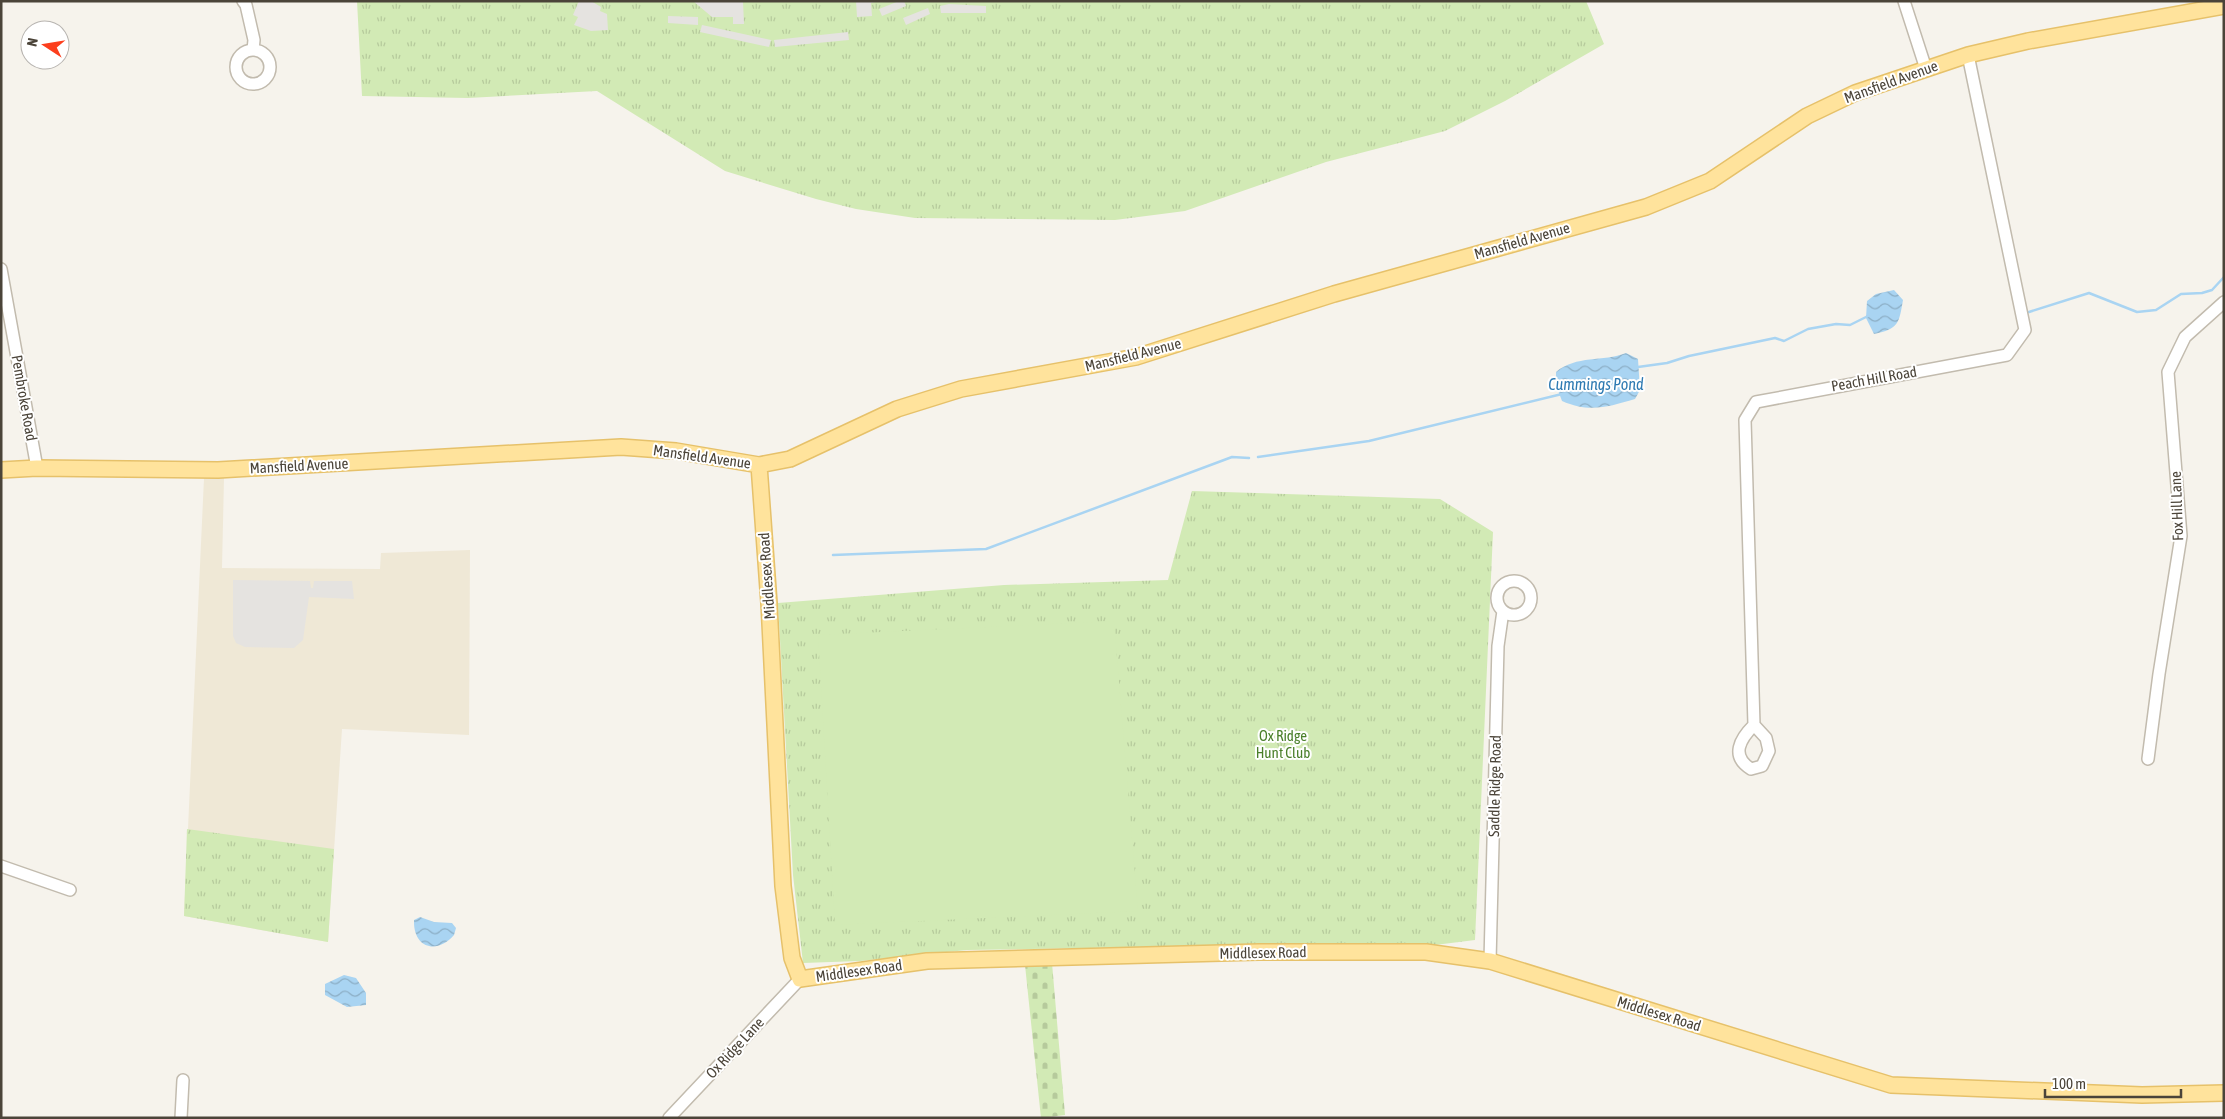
<svg xmlns="http://www.w3.org/2000/svg" width="2225" height="1119" font-family="'Asap Condensed',sans-serif">
  <defs>
    <pattern id="grass-tufts" width="24" height="20" patternUnits="userSpaceOnUse" patternTransform="scale(1.25)"><rect width="24" height="20" fill="#d2eab5"/><path d="M3 7l-1-3M5 7V3M7 7l1-3M15 17l-1-3M17 17v-4M19 17l1-3" fill="none" stroke="#b6ca9c"/></pattern>
    <pattern id="cemetery-stones" width="16" height="16" patternUnits="userSpaceOnUse" patternTransform="scale(1.25)"><rect width="16" height="16" fill="#d2eab5"/><path d="M2 7V4a2 2 0 0 1 4 0v3zM10 15v-3a2 2 0 0 1 4 0v3z" fill="#b6ca9c"/></pattern>
    <pattern id="water-waves" width="16" height="10" patternUnits="userSpaceOnUse" patternTransform="scale(1.25)"><rect width="16" height="10" fill="#a9d4f2"/><path d="M0 5q4-4 8 0t8 0" fill="none" stroke="#8caec5"/></pattern>
  </defs>
  <rect width="100%" height="100%" fill="#f6f3ec"/>
  <!-- education -->
  <path fill="#efe8d6" d="M204 478H224L222 568 380 569 381 553 470 550 469 735 342 729 328 942 184 916Z"/>
  <!-- grass -->
  <path fill="url(#grass-tufts)" d="M357 1H1586L1604 44 1505 101 1445 131 1326 162 1185 211 1115 220 915 218 856 209 816 199 725 171 597 91 468 98 362 96Z
    M1192 491 1440 499 1493 532 1475 940 1435 945H1268L967 950 860 961 803 963 793 875 778 603 1004 585 1168 580Z
    M187 829 334 849 328 942 184 916Z"/>
  <!-- cemetery -->
  <path fill="url(#cemetery-stones)" d="M1052 963 1065 1115 1041 1118 1025 965Z"/>
  <!-- pitch -->
  <path fill="#d2eab5" d="M1114 621 1138 911 835 925 818 635Z"/>
  <!-- parking -->
  <path fill="#e5e3e0" d="M579 1H591L601 7 600 11 607 14 608 30 591 31 574 25 578 17 573 15Z
    M693 1H743L744 24H733V17H712Z
    M856 1H879L871 3 872 16 857 17Z
    M899 1H904L906 6 882 16 879 9Z
    M949 4 986 6V13H941L940 6Z
    M928 8 930 14 906 25 903 18Z
    M668 16 698 17V25L668 23Z
    M702 25 771 40 769 47 700 32Z
    M848 32 849 40 775 47 774 40Z
    M233 580 310 581 311 588H313L314 581H352L354 599 309 597 303 640 294 648 245 647 236 643 233 636Z"/>
  <!-- water -->
  <path fill="url(#water-waves)" d="M1894 290 1903 300C1899 323 1899 329 1874 334L1866 318 1867 301 1876 294Z
    M1626 353 1638 359 1640 390 1635 399C1608 407 1589 413 1562 401L1556 385V372C1576 355 1603 362 1626 353Z
    M420 917 434 922 452 923 456 928 454 935C437 955 413 948 414 920Z
    M344 975 356 978 366 993V1005L347 1007 325 995V984Z"/>
  <g fill="none" stroke-linecap="round" stroke-linejoin="round">
    <!-- stream -->
    <path stroke="#a9d4f2" stroke-width="2.5" d="M2029 312 2089 293 2137 312 2156 310 2181 294 2202 293 2212 290 2224 277
      M1638 367 1667 363 1689 356 1775 338 1784 341 1808 329 1836 324 1850 325 1868 316
      M1258 457 1369 441 1562 394
      M833 555 986 549 1232 457 1249 458"/>
    <!-- minor casing -->
    <g stroke="#c2bbae" stroke-width="14">
      <path id="minor" d="M243 1 246 5 254 40 253 50
        M1904 1 1926 69
        M236 67a17 17 0 1 1 34 0a17 17 0 1 1-34 0Z
        M1 269 37 468
        M1497 598a17 17 0 1 1 34 0a17 17 0 1 1-34 0Z
        M1754 725C1740 739 1730 756 1751 769L1762 766 1769 751 1766 738 1754 725 1745 420 1756 402 2007 355 2025 330 1968 55
        M2148 759 2159 674 2181 536 2168 372 2185 337 2224 302
        M1 866 70 890
        M1490 961 1498 646 1503 611
        M181 1118 183 1080
        M669 1118 800 979"/>
    </g>
    <!-- major casing -->
    <g stroke="#e6c16a" stroke-width="18">
      <path id="major" d="M759 465 769 603 783 886 792 958 800 979 927 961 1259 952H1426L1490 961 1891 1085 2142 1095 2224 1093
        M1 470 37 468 218 470 621 447 676 451 759 465 790 459 897 409 961 389 1136 357 1334 294 1646 207 1710 181 1807 116 1855 93 1968 55 2028 41 2224 6"/>
    </g>
    <!-- minor -->
    <use href="#minor" stroke="#fff" stroke-width="11"/>
    <!-- major -->
    <use href="#major" stroke="#ffe39c" stroke-width="15"/>
  </g>
  <g text-anchor="middle" stroke-width="4" stroke-linejoin="round" paint-order="stroke">
    <!-- street labels -->
    <g font-size="15" fill="#4b4439" stroke="#fff">
      <text transform="translate(1891 82) rotate(-20)" y="5">Mansfield Avenue</text>
      <text transform="translate(1522 241) rotate(-16)" y="5">Mansfield Avenue</text>
      <text transform="translate(1133 355) rotate(-14)" y="5">Mansfield Avenue</text>
      <text transform="translate(1874 379) rotate(-10)" y="5">Peach Hill Road</text>
      <text transform="translate(24 398) rotate(80)" y="5">Pembroke Road</text>
      <text transform="translate(702 457) rotate(8)" y="5">Mansfield Avenue</text>
      <text transform="translate(299 466) rotate(-3)" y="5">Mansfield Avenue</text>
      <text transform="translate(2177 506) rotate(-92)" y="5">Fox Hill Lane</text>
      <text transform="translate(767 576) rotate(-94)" y="5">Middlesex Road</text>
      <text transform="translate(1495 786) rotate(-89)" y="5">Saddle Ridge Road</text>
      <text transform="translate(1263 953) rotate(-1)" y="5">Middlesex Road</text>
      <text transform="translate(859 971) rotate(-8)" y="5">Middlesex Road</text>
      <text transform="translate(1659 1014) rotate(17)" y="5">Middlesex Road</text>
      <text transform="translate(735 1048) rotate(-47)" y="5">Ox Ridge Lane</text>
    </g>
    <!-- park labels -->
    <g font-size="15" fill="#4a7f2a" stroke="#fff">
      <text x="1283" y="741">Ox Ridge<tspan x="1283" dy="17">Hunt Club</tspan></text>
    </g>
    <!-- water labels -->
    <g font-size="16" font-style="italic" fill="#2e7ab2" stroke="#fff">
      <text x="1596" y="390">Cummings Pond</text>
    </g>
  </g>
  <!-- border -->
  <rect width="2225" height="1119" fill="none" stroke="#4b4439" stroke-width="5"/>
  <!-- north arrow -->
  <g transform="translate(45 45) rotate(282)"><circle r="24" fill="#ffffff" stroke="#b7b4b0"/>
  <path d="M0-4L9 19L0 12L-9 19Z" fill="#fc3f1d"/>
  <text y="-8" font-size="14" font-weight="bold" text-anchor="middle" fill="#4b4439">N</text>
  </g>
  <!-- scale -->
  <path d="M2045 1089v8h136v-8" fill="none" stroke="#4b4439" stroke-width="2.5"/>
  <text x="2052" y="1089" font-size="15" fill="#4b4439" stroke="#ffffff" stroke-width="4" paint-order="stroke">100 m</text>
</svg>
